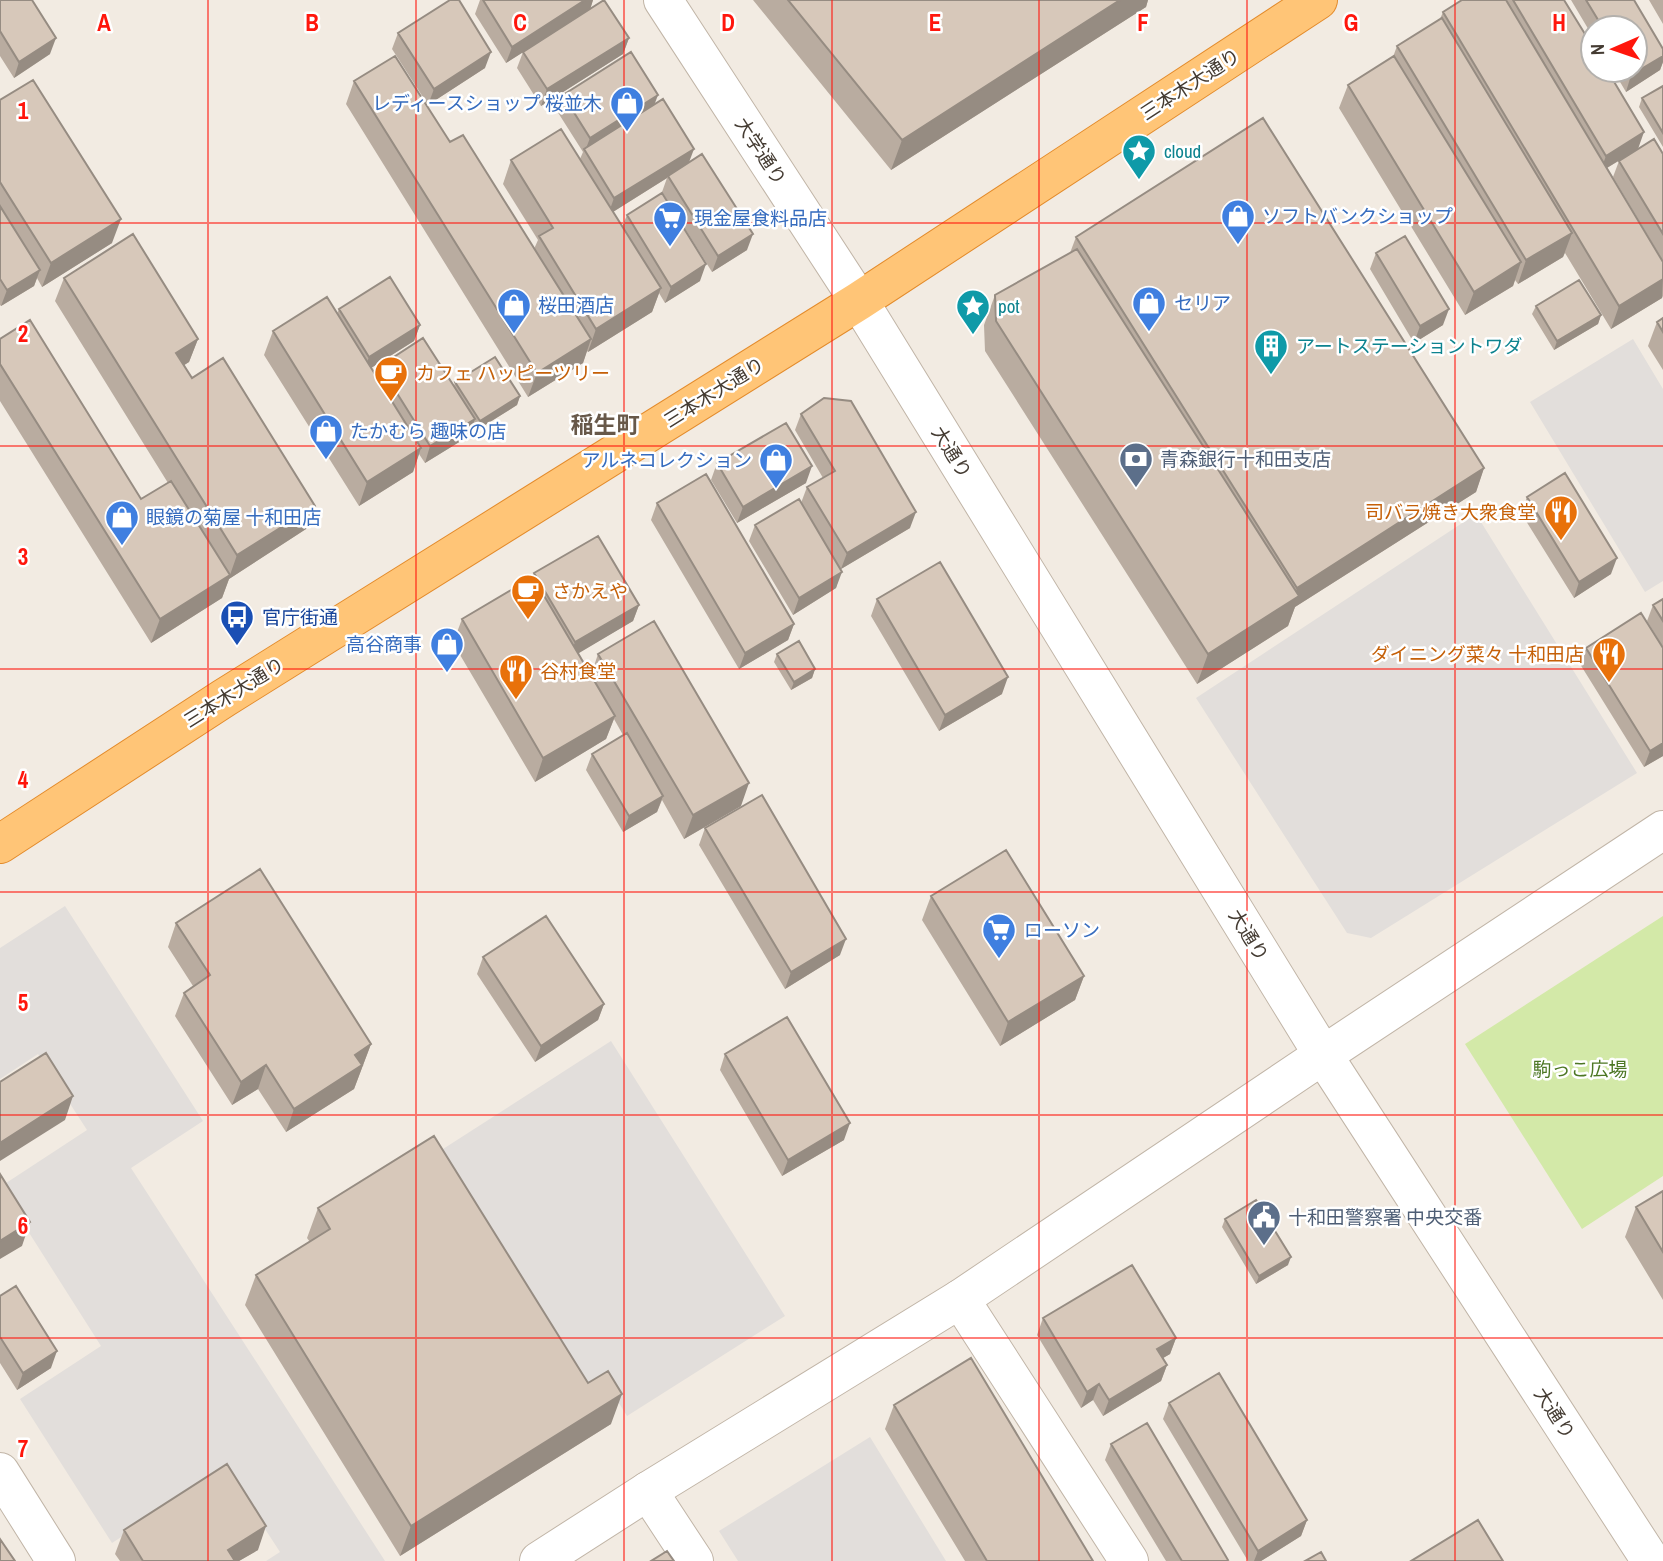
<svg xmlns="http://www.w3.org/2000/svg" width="1663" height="1561" font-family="'Archivo Narrow','Noto Sans JP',sans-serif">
  <rect width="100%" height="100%" fill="#f2ebe2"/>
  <!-- green -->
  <path fill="#d3e9a8" d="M1663 916V1176L1582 1229 1465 1044Z"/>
  <!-- parking -->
  <path fill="#e2dedb" d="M1633 339 1663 389V581L1645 592 1530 402Z
    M1476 514 1637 773 1371 938 1347 933 1196 698Z
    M65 906 203 1121 131 1168 385 1561H266L280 1552 226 1469 112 1543 20 1399 101 1346 0 1187 87 1130 38 1054 0 1079V948Z
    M611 1041 785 1316 627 1416 602 1376 577 1391 429 1158Z
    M870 1437 946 1561H738L719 1531Z"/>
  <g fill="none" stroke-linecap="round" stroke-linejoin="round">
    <!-- minor casing -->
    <g stroke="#c1b5a7" stroke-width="40">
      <path id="minor" d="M1323 1055 1663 830
        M960 1299 1129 1561
        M648 1491 694 1561"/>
    </g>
    <!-- tertiary casing -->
    <g stroke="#c1b5a7" stroke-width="40">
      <path id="tertiary" d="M663 0 859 301 1323 1055 1651 1561
        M0 1472 56 1561
        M539 1561 648 1491 960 1299 1323 1055"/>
    </g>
    <!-- trunk casing -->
    <g stroke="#e38b2b" stroke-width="40">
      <path id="trunk" d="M0 844 224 698 859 301 1318 0"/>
    </g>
    <!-- minor -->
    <use href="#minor" stroke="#fff" stroke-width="38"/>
    <!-- tertiary -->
    <use href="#tertiary" stroke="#fff" stroke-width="38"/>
    <!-- trunk -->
    <use href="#trunk" stroke="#ffc577" stroke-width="38"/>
  </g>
  <!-- wall -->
  <path fill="#b9aca0" d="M0 0 50 54 14 78 0 56Z
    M480 0H593L590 9 629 38 623 54 541 106 517 68 523 52 506 63 475 14Z
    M753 0H1148L1146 7 891 170Z
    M1462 0H1564L1638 149 1607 168 1663 262V296L1662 298 1611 329 1565 253 1563 257 1518 284 1515 280 1513 286 1465 315 1339 108 1348 85 1393 57 1397 46 1440 19 1443 12Z
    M1571 0H1634L1663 49V62L1660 70 1626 92 1613 70H1635V28H1593V37Z
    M1649 0H1663V24Z
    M398 33 485 68 428 105 392 49Z
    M354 81 450 142 534 249 538 240 503 184 511 160 580 159 583 152 557 111 563 95 655 104 689 162 747 250 712 272 662 192 667 178 613 212 622 227 627 215 700 281 665 303 659 293 652 312 588 352 587 351 583 363 528 397 346 104Z
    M1663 86V147L1639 107 1642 98Z
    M0 100 112 243 42 287 37 278 34 286 1 306 0 305Z
    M1663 154V261L1613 177 1619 161Z
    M1076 237 1484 468 1476 492 1295 607 1288 626 1197 684 985 351 984 325 995 295 1070 253Z
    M1376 253 1443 325 1414 343 1370 269Z
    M64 278 198 339 189 362 184 365 192 378 315 506 306 529 229 579 222 598 151 643 0 401V339L141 499 168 483 55 301Z
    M1536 306 1601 315 1598 324 1554 350 1532 314Z
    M339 309 420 325 414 341 371 368 376 377 380 366 454 386 455 382 520 396 517 405 477 430 473 424 469 436 425 463 419 454 413 472 359 506 264 355 273 331 337 314Z
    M1663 318V370L1648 346 1657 322Z
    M801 414 910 528 841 569 836 588 793 615 749 541 755 525 801 503 807 487 823 478 795 430Z
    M717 463 806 483 737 523 711 480Z
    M1527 497 1611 574 1574 598 1521 513Z
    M657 503 794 624 788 640 739 669 651 520Z
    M534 573 639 605 633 621 578 653 591 675 598 654 741 806 684 839 662 800 657 812 623 832 586 770 592 754 623 735 614 719 606 739 535 782 453 643 462 619 533 577Z
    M877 599 1002 694 939 731 871 616Z
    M1663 599V647L1647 621 1653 605Z
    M1586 648H1663V756L1644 767 1580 664Z
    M777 654 815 669 812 678 791 690 774 662Z
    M705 828 840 955 785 989 699 845Z
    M931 896 1084 976 1075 1000 1000 1046 922 920Z
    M176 923 371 1044 354 1089 286 1132 258 1089 232 1105 175 1016 184 993 193 986 168 947Z
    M483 957 604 1004 598 1020 535 1062 477 974Z
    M725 1054 844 1140 782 1176 720 1070Z
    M1663 1191V1300L1625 1237 1636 1207Z
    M318 1208 611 1424 400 1556 245 1305 256 1275 310 1242 307 1238Z
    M1225 1219 1288 1265 1256 1284 1222 1227Z
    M0 1296 51 1368 17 1390 0 1363Z
    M1043 1318 1176 1338 1170 1354 1163 1358 1167 1365 1161 1381 1103 1416 1093 1400 1081 1408 1037 1335Z
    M1169 1403 1307 1520 1301 1536 1261 1561H1248L1163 1419Z
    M894 1405 1093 1561H965L885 1429Z
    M1111 1444 1228 1560V1561H1166L1105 1460Z
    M124 1530 258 1550 239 1561H120L115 1554Z"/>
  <!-- shaded-wall -->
  <path fill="#968c82" d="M585 0H593L590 10 506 63 512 47Z
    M1120 0H1148L1146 7 891 170 902 140Z
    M56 38 50 54 14 78 19 62Z
    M629 38 623 54 541 106 547 89Z
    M491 52 485 68 428 105 434 89Z
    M1663 56V62L1660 70 1626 92 1631 75Z
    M658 95 652 111 585 151 590 138Z
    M1644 132 1638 149 1600 172 1606 156Z
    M694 149 688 165 668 176 667 178 608 215 614 198Z
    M121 219 112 243 42 287 51 263Z
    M1572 233 1563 257 1518 284 1526 260Z
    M753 234 747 250 712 272 718 256Z
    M1521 262 1513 286 1465 315 1474 292Z
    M706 264 700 281 665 303 671 287Z
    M40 270 34 286 1 306 7 290Z
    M1663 279 1662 298 1611 329 1619 306Z
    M661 288 652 312 588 352 596 329Z
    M1449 309 1443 325 1414 343 1420 326Z
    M1601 315 1598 324 1554 350 1557 341Z
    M420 325 414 341 363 373 369 357Z
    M198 339 189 362 167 376 176 353Z
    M591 339 583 363 528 397 537 373Z
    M520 396 517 405 477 430 480 421Z
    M475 419 469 436 425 463 430 446Z
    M421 448 413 472 359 506 367 482Z
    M812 466 806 483 737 523 743 507Z
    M1484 468 1476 492 1295 607 1288 626 1197 684 1208 654 1293 600 1297 588Z
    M315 506 306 529 229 579 222 598 151 643 160 619 230 575 237 555Z
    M916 512 910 528 841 569 847 553Z
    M1617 558 1611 574 1574 598 1579 582Z
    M842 572 836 588 793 615 799 598Z
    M639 605 633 621 569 659 575 642Z
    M794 624 788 640 739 669 745 653Z
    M815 669 812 678 791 690 794 682Z
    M1008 677 1002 694 939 731 945 715Z
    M615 716 606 739 535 782 543 758Z
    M1663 743V756L1644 767 1650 751Z
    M749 783 741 806 684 839 693 815Z
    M663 796 657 812 623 832 629 816Z
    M846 939 840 955 785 989 791 972Z
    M1084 976 1075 1000 1000 1046 1008 1022Z
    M604 1004 598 1020 535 1062 541 1046Z
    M371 1044 354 1089 286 1132 294 1109 355 1055Z
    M266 1065 258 1089 232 1105 241 1082Z
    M73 1096 65 1120 0 1161V1143Z
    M850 1123 844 1140 782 1176 788 1160Z
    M30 1222 22 1246 0 1259V1241Z
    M1291 1257 1288 1265 1256 1284 1259 1276Z
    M1176 1338 1170 1354 1151 1365 1157 1349Z
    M57 1351 51 1368 17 1390 23 1373Z
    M1167 1365 1161 1381 1103 1416 1109 1400Z
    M1099 1384 1093 1400 1081 1408 1087 1392Z
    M622 1394 611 1424 400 1556 411 1526Z
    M1307 1520 1301 1536 1261 1561H1254L1258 1551Z
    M266 1526 258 1550 239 1561H224L228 1550Z"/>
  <!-- building -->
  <path fill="#d7c8ba" stroke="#968c82" stroke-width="2" d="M0 0H32L56 38 19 62 0 31Z
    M450 0H459L491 52 434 89 398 33Z
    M483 0H585L512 47Z
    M604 0 629 38 547 89 523 52Z
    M788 0H1120L902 140Z
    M1462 0H1506L1663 262V279L1619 306 1443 12Z
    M1513 0H1564L1593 47V70H1607L1644 132 1606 156Z
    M1586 0H1634L1663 49V56L1631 75 1628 70H1635V28H1603Z
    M1442 18 1572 233 1526 260 1397 46Z
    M631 52 658 95 590 138 563 95Z
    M395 56 450 142 463 135 591 339 537 373 354 81Z
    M1394 56 1521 262 1474 292 1348 85Z
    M33 80 121 219 51 263 0 182V100Z
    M1663 86V133L1642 98Z
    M663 99 694 149 614 198 584 149Z
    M1263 118 1484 468 1297 588 1076 237Z
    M561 129 661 288 596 329 539 236 553 228 511 160Z
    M1654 139 1663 154V234L1619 161Z
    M702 154 753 234 718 256 668 176Z
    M662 193 706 264 671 287 627 215Z
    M0 206 40 270 7 290 0 279Z
    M133 234 198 339 176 353 192 378 223 358 315 506 237 555 64 278Z
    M1405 236 1449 309 1420 326 1376 253Z
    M1077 249 1299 596 1208 654 996 321 995 295Z
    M390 277 420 325 369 357 339 309Z
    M1579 280 1601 315 1557 341 1536 306Z
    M327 297 421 448 367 482 273 331Z
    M1663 318V332L1657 322Z
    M30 320 141 499 171 481 230 575 160 619 0 364V339Z
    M423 338 475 419 430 446 380 366Z
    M495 357 520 396 480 421 455 382Z
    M824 398 851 401 916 512 847 553 807 487 835 471 801 414Z
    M786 423 812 466 743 507 717 463Z
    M1565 473 1617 558 1579 582 1527 497Z
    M706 474 794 624 745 653 657 503Z
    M799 499 842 572 799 598 755 525Z
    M598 536 639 605 575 642 534 573Z
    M940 562 1008 677 945 715 877 599Z
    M533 577 615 716 543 758 462 619Z
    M1663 599V621L1653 605Z
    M1641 613 1663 648V743L1650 751 1586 648Z
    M654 621 749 783 693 815 598 654Z
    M799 641 815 669 794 682 777 654Z
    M627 733 663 796 629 816 592 754Z
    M762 795 846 939 791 972 705 828Z
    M1006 850 1084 976 1008 1022 931 896Z
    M260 869 371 1044 355 1055 362 1065 294 1109 266 1065 241 1082 184 993 210 975 176 923Z
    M546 916 604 1004 541 1046 483 957Z
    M787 1017 850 1123 788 1160 725 1054Z
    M46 1053 73 1096 0 1143V1082Z
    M434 1136 588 1383 608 1371 622 1394 411 1526 256 1275 330 1229 318 1208Z
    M0 1174 30 1222 0 1241Z
    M1663 1191V1252L1636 1207Z
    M1256 1200 1291 1257 1259 1276 1225 1219Z
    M1132 1265 1176 1338 1157 1349 1167 1365 1109 1400 1099 1384 1087 1392 1043 1318Z
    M16 1286 57 1351 23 1373 0 1337V1296Z
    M971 1358 1093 1561H987L894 1405Z
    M1219 1373 1307 1520 1258 1551 1169 1403Z
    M1147 1423 1228 1560 1226 1561H1182L1111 1444Z
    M227 1464 266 1526 228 1550 235 1561H143L124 1530Z
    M1478 1520 1503 1561H1411Z
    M0 1539 15 1561H0Z
    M667 1551 674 1561H651Z
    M1321 1552 1326 1561H1305Z"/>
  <!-- grid -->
  <path fill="none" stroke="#ff160c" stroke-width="2" stroke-opacity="0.55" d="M208 0V1561M416 0V1561M624 0V1561M832 0V1561M1039 0V1561M1247 0V1561M1455 0V1561M0 223H1663M0 446H1663M0 669H1663M0 892H1663M0 1115H1663M0 1338H1663"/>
  <!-- icons -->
  <defs>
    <g id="shop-pin" transform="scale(1.75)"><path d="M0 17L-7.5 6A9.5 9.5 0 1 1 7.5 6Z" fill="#3f7fe0" stroke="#fff"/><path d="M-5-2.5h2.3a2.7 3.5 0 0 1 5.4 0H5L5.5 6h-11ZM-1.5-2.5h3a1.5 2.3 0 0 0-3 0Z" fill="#fff"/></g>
    <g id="sight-pin" transform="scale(1.75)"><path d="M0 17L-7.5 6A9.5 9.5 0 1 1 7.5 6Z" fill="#0f9aa8" stroke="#fff"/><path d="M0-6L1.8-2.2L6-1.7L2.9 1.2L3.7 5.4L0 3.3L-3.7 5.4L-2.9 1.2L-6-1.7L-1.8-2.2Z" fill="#fff"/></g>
    <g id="supermarket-pin" transform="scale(1.75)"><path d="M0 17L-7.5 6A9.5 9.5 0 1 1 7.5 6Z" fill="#3f7fe0" stroke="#fff"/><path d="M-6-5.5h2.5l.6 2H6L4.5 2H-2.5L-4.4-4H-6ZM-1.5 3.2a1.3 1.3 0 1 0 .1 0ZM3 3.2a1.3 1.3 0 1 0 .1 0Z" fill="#fff"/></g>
    <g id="building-pin" transform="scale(1.75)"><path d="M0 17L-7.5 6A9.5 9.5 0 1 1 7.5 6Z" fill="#0f9aa8" stroke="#fff"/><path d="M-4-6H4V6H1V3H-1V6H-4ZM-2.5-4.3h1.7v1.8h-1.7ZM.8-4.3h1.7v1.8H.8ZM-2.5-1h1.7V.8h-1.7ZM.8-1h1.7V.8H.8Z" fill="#fff"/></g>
    <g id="cafe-pin" transform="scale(1.75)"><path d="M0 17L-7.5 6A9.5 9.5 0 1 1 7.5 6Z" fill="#e8710a" stroke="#fff"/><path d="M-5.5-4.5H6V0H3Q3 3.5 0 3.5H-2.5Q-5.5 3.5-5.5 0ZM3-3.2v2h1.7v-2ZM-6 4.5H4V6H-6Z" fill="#fff"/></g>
    <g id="bank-pin" transform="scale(1.75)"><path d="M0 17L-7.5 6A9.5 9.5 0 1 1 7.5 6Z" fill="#5c6f8a" stroke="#fff"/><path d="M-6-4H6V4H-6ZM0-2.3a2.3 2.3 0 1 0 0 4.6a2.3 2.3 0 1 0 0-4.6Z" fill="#fff"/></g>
    <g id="restaurant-pin" transform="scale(1.75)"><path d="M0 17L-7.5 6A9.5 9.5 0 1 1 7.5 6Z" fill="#e8710a" stroke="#fff"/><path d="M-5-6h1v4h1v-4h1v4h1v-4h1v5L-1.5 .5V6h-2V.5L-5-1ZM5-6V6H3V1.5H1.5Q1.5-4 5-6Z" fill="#fff"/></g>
    <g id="bus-pin" transform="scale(1.75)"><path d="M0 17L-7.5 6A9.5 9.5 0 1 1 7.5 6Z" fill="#1a4fb4" stroke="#fff"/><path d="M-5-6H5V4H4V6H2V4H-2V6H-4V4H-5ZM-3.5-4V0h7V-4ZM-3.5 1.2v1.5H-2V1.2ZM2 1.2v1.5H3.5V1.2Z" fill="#fff"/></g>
    <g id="civic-pin" transform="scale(1.75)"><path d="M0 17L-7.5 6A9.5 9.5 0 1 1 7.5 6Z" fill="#5c6f8a" stroke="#fff"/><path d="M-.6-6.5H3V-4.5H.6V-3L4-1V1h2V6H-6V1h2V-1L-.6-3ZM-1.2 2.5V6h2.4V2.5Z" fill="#fff"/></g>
  </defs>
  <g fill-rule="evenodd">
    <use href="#shop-pin" x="627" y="103"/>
    <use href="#sight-pin" x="1139" y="151"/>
    <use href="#shop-pin" x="1238" y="216"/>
    <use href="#supermarket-pin" x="670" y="218"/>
    <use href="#shop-pin" x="1149" y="303"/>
    <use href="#shop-pin" x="514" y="305"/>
    <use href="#sight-pin" x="973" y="306"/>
    <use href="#building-pin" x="1271" y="346"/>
    <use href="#cafe-pin" x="391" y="373"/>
    <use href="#shop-pin" x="326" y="431"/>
    <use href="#bank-pin" x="1136" y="459"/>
    <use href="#shop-pin" x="776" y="460"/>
    <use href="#restaurant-pin" x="1561" y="512"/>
    <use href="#shop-pin" x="122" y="517"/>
    <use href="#cafe-pin" x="528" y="591"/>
    <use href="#bus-pin" x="237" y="617"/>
    <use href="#shop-pin" x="447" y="644"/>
    <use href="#restaurant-pin" x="1609" y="654"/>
    <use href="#restaurant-pin" x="516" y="671"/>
    <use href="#supermarket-pin" x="999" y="930"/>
    <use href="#civic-pin" x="1264" y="1217"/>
  </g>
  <g text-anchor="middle" stroke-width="5" stroke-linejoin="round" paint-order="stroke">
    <!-- street labels -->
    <g font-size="19" fill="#443b32" stroke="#fff">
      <text transform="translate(1190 84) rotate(-33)" y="7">三本木大通り</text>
      <text transform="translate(761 151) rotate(57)" y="7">大学通り</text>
      <text transform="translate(714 392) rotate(-32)" y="7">三本木大通り</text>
      <text transform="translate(952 452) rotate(58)" y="7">大通り</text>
      <text transform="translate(234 692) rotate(-32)" y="7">三本木大通り</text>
      <text transform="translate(1249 935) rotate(58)" y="7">大通り</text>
      <text transform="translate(1555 1413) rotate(57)" y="7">大通り</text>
    </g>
    <!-- shop labels -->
    <g font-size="19" fill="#366cbe" stroke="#fff" text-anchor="start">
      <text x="602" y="110" text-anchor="end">レディースショップ 桜並木</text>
      <text x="1262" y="223">ソフトバンクショップ</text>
      <text x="694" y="225">現金屋食料品店</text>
      <text x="1174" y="310">セリア</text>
      <text x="538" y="312">桜田酒店</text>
      <text x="350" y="438">たかむら 趣味の店</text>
      <text x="752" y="467" text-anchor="end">アルネコレクション</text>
      <text x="146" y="524">眼鏡の菊屋 十和田店</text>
      <text x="422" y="651" text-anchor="end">高谷商事</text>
      <text x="1024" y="937">ローソン</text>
    </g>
    <!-- culture labels -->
    <g font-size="19" fill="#0d838f" stroke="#fff" text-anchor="start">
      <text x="1164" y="158">cloud</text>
      <text x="998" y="313">pot</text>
      <text x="1296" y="353">アートステーショントワダ</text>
    </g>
    <!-- food labels -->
    <g font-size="19" fill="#c56008" stroke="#fff" text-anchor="start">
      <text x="416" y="380">カフェ ハッピーツリー</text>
      <text x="1536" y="519" text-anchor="end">司バラ焼き大衆食堂</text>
      <text x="552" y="598">さかえや</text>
      <text x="1584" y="661" text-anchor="end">ダイニング菜々 十和田店</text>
      <text x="540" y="678">谷村食堂</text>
    </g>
    <!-- service labels -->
    <g font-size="19" fill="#4e5e75" stroke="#fff" text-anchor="start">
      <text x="1160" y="466">青森銀行十和田支店</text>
      <text x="1288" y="1224">十和田警察署 中央交番</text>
    </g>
    <!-- transit labels -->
    <g font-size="19" fill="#164399" stroke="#fff" text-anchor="start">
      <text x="262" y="624">官庁街通</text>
    </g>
    <!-- park labels -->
    <g font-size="19" fill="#4d7724" stroke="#fff">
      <text x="1580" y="1076">駒っこ広場</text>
    </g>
    <!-- quarter labels -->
    <g font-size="23" font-weight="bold" fill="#675849" stroke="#fff">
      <text x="605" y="433">稲生町</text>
    </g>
  </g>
  <g font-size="23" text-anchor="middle" font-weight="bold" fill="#ff160c" stroke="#fff" stroke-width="5" stroke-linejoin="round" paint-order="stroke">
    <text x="104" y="31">A</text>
    <text x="312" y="31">B</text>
    <text x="520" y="31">C</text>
    <text x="728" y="31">D</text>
    <text x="935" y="31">E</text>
    <text x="1143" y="31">F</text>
    <text x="1351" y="31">G</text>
    <text x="1559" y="31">H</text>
    <text x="23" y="119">1</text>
    <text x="23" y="342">2</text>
    <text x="23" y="565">3</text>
    <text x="23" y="788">4</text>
    <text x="23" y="1011">5</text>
    <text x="23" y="1234">6</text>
    <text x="23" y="1457">7</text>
  </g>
  <!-- north arrow -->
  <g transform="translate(1614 49) rotate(268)"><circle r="33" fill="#ffffff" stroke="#b4b1ad" stroke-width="2"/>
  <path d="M0-5L12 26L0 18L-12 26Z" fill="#ff160c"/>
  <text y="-10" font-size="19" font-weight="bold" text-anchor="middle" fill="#443b32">N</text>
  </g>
</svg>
